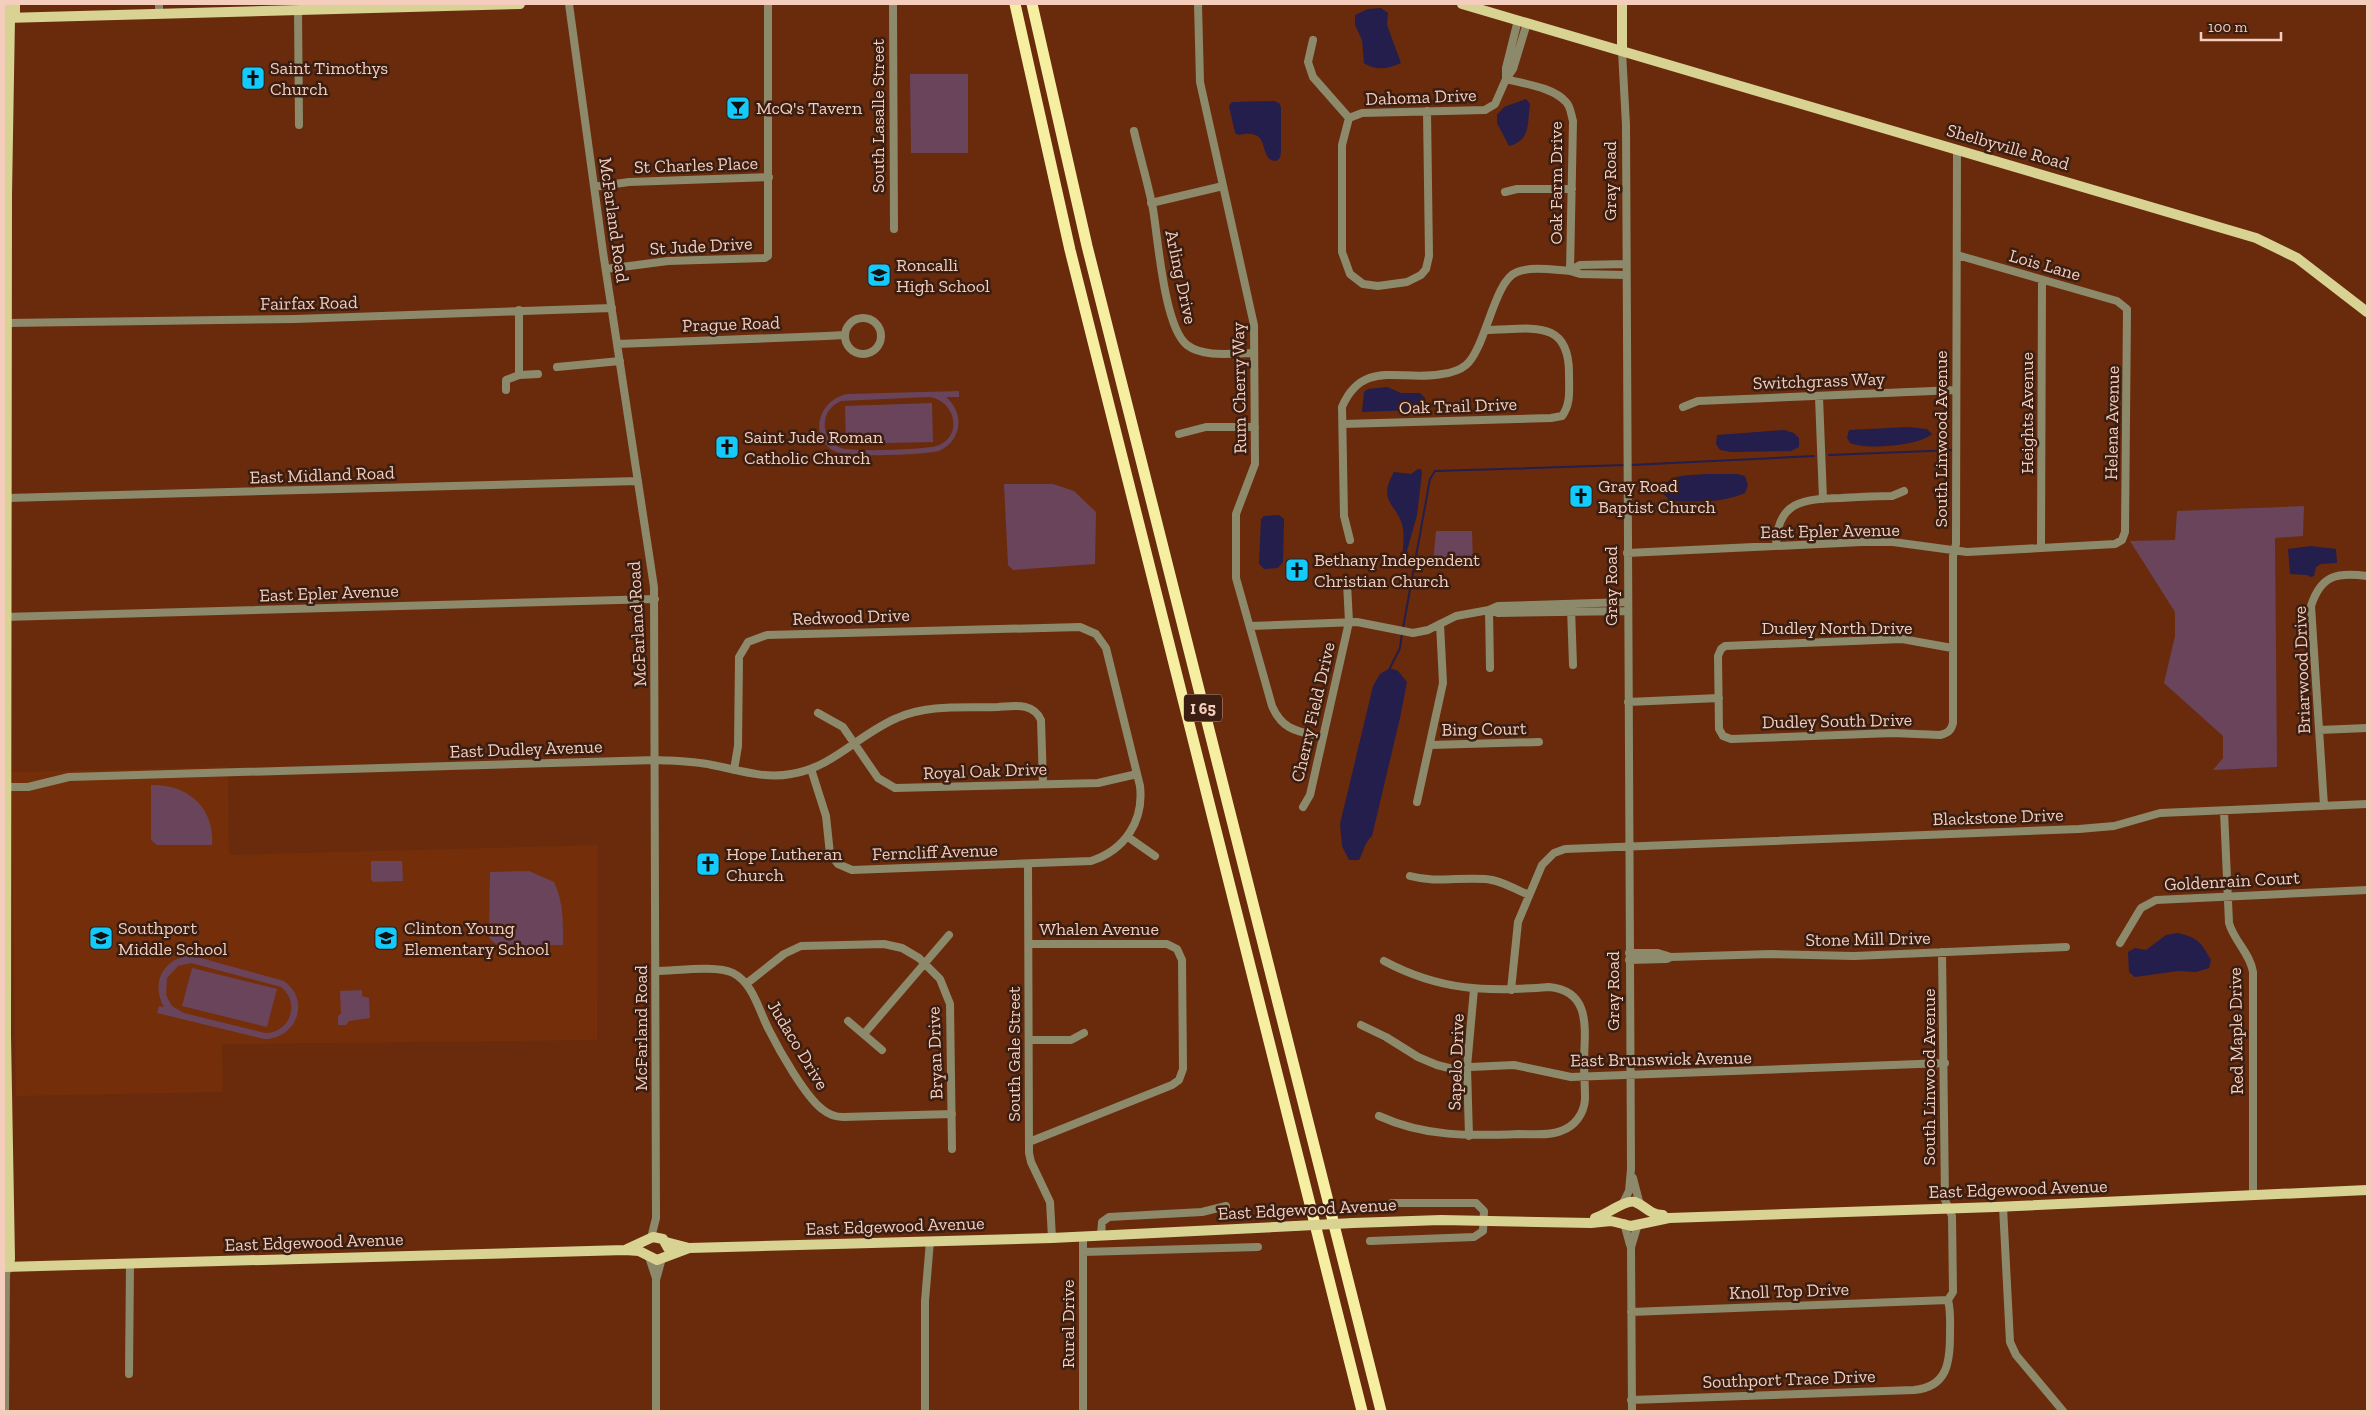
<svg xmlns="http://www.w3.org/2000/svg" width="2371" height="1415" font-family="'Zilla Slab',serif">
  <rect width="100%" height="100%" fill="#692b0c"/>
  <!-- built -->
  <path fill="#742f0a" d="M228 767 229 855 598 845 597 1040 222 1044 223 1092 16 1096 11 772Z"/>
  <!-- green -->
  <path fill="#6a445a" fill-rule="evenodd" d="M910 74H968V153H911Z
    M959 391V397H946C965 413 962 441 939 451 922 455 847 458 834 451 807 436 820 398 848 394ZM928 397C954 399 964 434 939 445 930 450 850 452 841 448 830 444 823 433 825 421 826 412 832 405 841 401Z
    M932 403 933 442 846 444 845 406Z
    M1004 484H1053L1074 491 1096 512 1095 564 1013 570 1008 565Z
    M2304 506 2303 536 2275 538 2277 767 2213 770 2223 758V736L2164 683 2175 636V612L2130 541 2175 540 2177 511Z
    M1436 531H1472L1473 563H1433Z
    M151 785C187 784 215 807 212 845H157L151 840Z
    M371 861H402L403 881 373 882 371 879Z
    M529 871 554 882C564 903 563 923 563 945H497L489 938 490 872Z
    M187 956 197 957 284 981C311 1000 297 1039 264 1039L157 1013 159 1006 164 1007C151 985 162 960 187 956ZM191 963 281 987C301 1003 290 1033 265 1033L184 1013 172 1006 166 995 167 978 178 966Z
    M192 968 277 989 267 1027 182 1006Z
    M362 990V996L369 998 370 1018 349 1021 346 1025H338V1016L341 1013 340 991Z"/>
  <!-- water -->
  <path fill="#231e4c" d="M1381 8 1388 13 1387 25 1401 63C1388 69 1376 71 1364 63L1362 40 1355 25V15L1368 9Z
    M1526 99 1530 104C1527 124 1531 140 1509 146L1497 123V115L1504 107Z
    M1274 101 1279 103 1281 107V152L1280 158 1276 161C1256 160 1274 127 1239 135L1235 133 1229 106 1232 102Z
    M1387 387 1401 393H1420L1425 398V405L1422 409 1413 410 1362 412 1364 392 1368 389Z
    M1908 427 1927 429 1932 434C1919 446 1865 450 1850 443L1847 438 1849 430Z
    M1784 430 1794 433 1799 438V447L1791 451 1731 452 1720 450 1716 444 1717 435Z
    M1418 469H1421L1422 473 1417 515 1407 551 1406 564H1404C1401 554 1405 540 1403 529 1399 504 1376 503 1394 472L1411 474Z
    M1707 474H1738L1745 476 1748 485 1745 493C1723 503 1694 502 1670 501L1662 492C1666 472 1691 476 1707 474Z
    M1264 516 1279 515 1284 519 1283 562 1278 568 1264 569 1259 564 1261 519Z
    M2311 546 2336 549 2337 563 2321 564 2316 567 2314 576 2310 577 2307 575 2290 574 2288 549Z
    M1390 668 1398 671 1407 682 1400 718 1372 836C1364 843 1364 851 1359 860H1349L1342 846 1340 824 1373 686 1380 674Z
    M2178 933C2198 938 2201 942 2211 960L2209 968 2196 972 2178 971 2135 977 2129 972 2128 952 2135 948 2146 950 2166 935Z"/>
  <g fill="none" stroke-linecap="round" stroke-linejoin="round">
    <!-- stream -->
    <path stroke="#231e4c" stroke-width="2" d="M1829 455 1955 450
      M1631 465 1814 456
      M1403 628 1430 479 1435 471 1626 465
      M1390 668 1400 648 1402 633"/>
    <!-- minor -->
    <path stroke="#8c8a6b" stroke-width="8" d="M159 4V14
      M569 4 603 252 654 587 656 1218 651 1238
      M893 4 894 229
      M1198 4 1200 82 1254 325 1255 464 1236 514V578L1272 706C1283 731 1298 731 1322 737
      M298 10 299 125
      M1518 20 1506 68V79L1513 69 1527 23
      M1313 40 1308 62 1313 77 1349 118
      M1349 118 1362 113 1485 110 1495 104 1506 79C1524 84 1553 87 1566 102 1571 107 1571 115 1573 121L1570 271C1554 270 1533 266 1517 272 1494 280 1486 348 1466 365 1460 370 1450 373 1442 374 1401 382 1363 358 1342 407L1344 516 1350 540
      M1349 118 1342 145V252L1350 274 1363 284 1378 286 1407 282 1421 275 1426 269 1429 256 1427 111
      M1134 131C1140 157 1148 183 1153 209 1158 238 1164 327 1187 345 1204 358 1234 353 1254 353
      M594 187 629 182 769 177
      M1505 192 1517 189H1572
      M1151 203 1223 186
      M1626 264 1580 265 1570 271 1580 274 1626 275
      M606 269 668 261 765 258 768 256V4
      M519 310V375
      M845 336a18 18 0 1 1 36 0a18 18 0 1 1-36 0Z
      M7 323 295 319 612 308
      M617 344 826 336 844 335 845 333
      M557 367 620 361
      M506 390V380L519 375 538 374
      M1819 397 1823 499
      M1683 407 1698 401 1956 390
      M1343 424 1551 418 1562 416C1571 404 1569 390 1569 375 1570 316 1528 330 1485 330
      M1179 434 1206 427H1255
      M7 498 638 481
      M1776 546C1777 501 1803 499 1841 498 1858 497 1875 496 1892 496L1904 491
      M2041 547 2042 280
      M1627 553 1862 542H1893L1967 552 2115 544 2122 540 2125 532 2127 309 2117 301 1957 255
      M1627 602 1498 606 1489 610 1498 613 1627 611
      M1571 608 1573 665
      M4 617 655 599
      M1250 626 1357 622 1413 633 1428 630 1456 616 1489 610 1490 668
      M1952 648 1902 639 1725 646 1721 649 1718 656 1719 729 1723 736 1731 739 1893 733 1940 735C1948 733 1951 731 1953 723V556L1956 544 1957 149
      M1628 702 1719 698
      M818 713 843 727 878 778 895 788 1098 783 1137 774
      M2319 730 2367 728
      M1430 745 1539 742
      M734 770 738 746 739 657 748 642 767 635 1080 627 1096 634 1106 648 1140 786C1144 821 1125 850 1091 861L852 870 838 864 830 854 826 816 811 769
      M4 787H28L69 777 656 760C674 761 694 761 712 765 739 770 763 779 791 774 832 768 859 734 897 718 927 704 965 708 998 707 1014 706 1033 702 1041 720L1043 784
      M1417 802 1443 683 1440 624
      M2324 806 2311 606C2321 575 2337 572 2367 576
      M1303 807 1310 795 1349 622 1347 583
      M2224 811 2229 923C2234 941 2250 953 2253 972V1195
      M1128 837 1155 856
      M1028 864 1029 1153 1031 1162 1050 1202 1052 1238
      M1410 876C1435 883 1459 877 1485 879 1500 880 1515 889 1529 895
      M2120 943 2141 908 2156 900 2367 890
      M1029 944H1167L1177 949 1182 960 1183 1069 1179 1080 1172 1085 1029 1142
      M1629 953H1658L1671 957 1667 959 1629 960
      M1671 957 1771 954 1854 956 2066 947
      M656 971C676 971 716 965 733 973 753 983 759 1011 769 1030 779 1050 805 1096 822 1109 828 1114 835 1117 843 1117L952 1114
      M746 984 784 954 801 946 884 944 902 948 919 958 940 979 950 1004 952 1149
      M1511 990 1518 922 1542 865 1554 853 1565 849 2079 829 2114 826 2160 813 2367 804
      M848 1021 882 1050
      M1361 1025 1386 1037 1418 1057 1437 1065 1449 1068 1514 1065 1571 1077 1945 1063
      M864 1034 949 935
      M1029 1040H1071L1084 1033
      M1379 1116C1425 1137 1470 1136 1519 1134 1532 1134 1549 1136 1561 1131 1575 1126 1584 1114 1585 1099 1585 1086 1584 1073 1584 1060 1585 1028 1591 991 1549 987 1487 992 1440 991 1384 961
      M1469 1136 1467 1067 1474 989
      M1633 1178 1640 1205
      M1622 1205 1629 1191 1631 1169 1626 125 1622 51
      M2003 1207 2010 1342 2016 1355 2063 1411
      M1624 1223 1630 1245
      M1101 1235 1102 1222 1109 1217 1202 1212 1226 1206
      M1083 1236V1411
      M1370 1241 1474 1237 1483 1231 1484 1211 1476 1203H1392
      M1083 1252 1258 1247
      M649 1257 656 1278
      M1631 1312 1948 1300
      M129 1374 130 1263
      M1631 1400 1914 1390C1947 1387 1950 1363 1950 1335 1950 1323 1951 1312 1948 1300L1953 1292 1952 1216 1945 1200 1942 952
      M5 1411 6 1274 8 1267
      M656 1411V1280L662 1258
      M925 1411V1301L930 1241
      M1632 1411 1631 1247 1638 1224"/>
    <!-- major -->
    <path stroke="#d8d293" stroke-width="10" d="M7 4V13L10 18 7 194 6 1036 10 1259 8 1267
      M1462 4 2256 238 2297 258 2367 312
      M1622 4V51
      M5 18 520 4
      M10 18 15 12V4
      M1595 1218C1606 1215 1626 1199 1635 1202 1646 1206 1648 1214 1663 1215
      M1353 1223 1441 1220 1591 1223 1611 1221 1631 1226 1669 1218 1995 1207 2367 1190
      M666 1242 689 1248 1052 1238 1295 1226
      M627 1249 653 1237 663 1239 668 1248
      M4 1267 625 1250 639 1251 657 1260 689 1248"/>
    <!-- highway -->
    <path stroke="#f6efa2" stroke-width="11" d="M1015 4 1070 250 1362 1411
      M1032 4 1087 246 1381 1411"/>
    <!-- major-bridge -->
    <path stroke="#d8d293" stroke-width="10" d="M1295 1226 1353 1223"/>
  </g>
  <!-- icons -->
  <defs>
    <g id="church-square" transform="scale(1.25)"><rect x="-9" y="-9" width="18" height="18" rx="4" fill="#13cafb" stroke="#3a1e12"/><path d="M-1.2-6h2.4v3.5h3.3v2.4h-3.3V6h-2.4V-.1h-3.3v-2.4h3.3Z" fill="#111"/></g>
    <g id="bar-square" transform="scale(1.25)"><rect x="-9" y="-9" width="18" height="18" rx="4" fill="#13cafb" stroke="#3a1e12"/><path d="M-6-5H6L.8 .8V4.5H3.5V6h-7V4.5H-.8V.8Z" fill="#111"/></g>
    <g id="school-square" transform="scale(1.25)"><rect x="-9" y="-9" width="18" height="18" rx="4" fill="#13cafb" stroke="#3a1e12"/><path d="M0-5L7-2L0 1L-7-2ZM-4 1L0 2.5L4 1V4Q0 6-4 4Z" fill="#111"/></g>
  </defs>
  <g fill-rule="evenodd">
    <use href="#church-square" x="253" y="78"/>
    <use href="#bar-square" x="738" y="108"/>
    <use href="#school-square" x="879" y="275"/>
    <use href="#church-square" x="727" y="447"/>
    <use href="#church-square" x="1581" y="496"/>
    <use href="#church-square" x="1297" y="570"/>
    <use href="#church-square" x="708" y="864"/>
    <use href="#school-square" x="101" y="938"/>
    <use href="#school-square" x="386" y="938"/>
  </g>
  <g text-anchor="middle" stroke-width="5" stroke-linejoin="round" paint-order="stroke">
    <!-- shield labels -->
    <rect fill="#3a1e12" stroke="#bc988a" stroke-width="1" x="1184" y="694.5" width="38" height="27" rx="4"/>
    <g font-size="16" font-weight="bold" fill="#f4cdbd">
      <text x="1203" y="714">I 65</text>
    </g>
    <!-- poi labels -->
    <g font-size="18" fill="#f4cdbd" stroke="#3a1e12" text-anchor="start">
      <text x="270" y="74">Saint Timothys<tspan x="270" dy="21">Church</tspan></text>
      <text x="756" y="114">McQ's Tavern</text>
      <text x="896" y="271">Roncalli<tspan x="896" dy="21">High School</tspan></text>
      <text x="744" y="443">Saint Jude Roman<tspan x="744" dy="21">Catholic Church</tspan></text>
      <text x="1598" y="492">Gray Road<tspan x="1598" dy="21">Baptist Church</tspan></text>
      <text x="1314" y="566">Bethany Independent<tspan x="1314" dy="21">Christian Church</tspan></text>
      <text x="726" y="860">Hope Lutheran<tspan x="726" dy="21">Church</tspan></text>
      <text x="118" y="934">Southport<tspan x="118" dy="21">Middle School</tspan></text>
      <text x="404" y="934">Clinton Young<tspan x="404" dy="21">Elementary School</tspan></text>
    </g>
    <!-- street labels -->
    <g font-size="18" fill="#f4cdbd" stroke="#3a1e12">
      <text transform="translate(1421 97) rotate(-2)" y="6">Dahoma Drive</text>
      <text transform="translate(878 116) rotate(-90)" y="6">South Lasalle Street</text>
      <text transform="translate(2008 147) rotate(16)" y="6">Shelbyville Road</text>
      <text transform="translate(696 165) rotate(-2)" y="6">St Charles Place</text>
      <text transform="translate(1610 181) rotate(-90)" y="6">Gray Road</text>
      <text transform="translate(1556 183) rotate(-90)" y="6">Oak Farm Drive</text>
      <text transform="translate(614 220) rotate(82)" y="6">McFarland Road</text>
      <text transform="translate(701 246) rotate(-3)" y="6">St Jude Drive</text>
      <text transform="translate(2045 265) rotate(16)" y="6">Lois Lane</text>
      <text transform="translate(1181 277) rotate(78)" y="6">Arling Drive</text>
      <text transform="translate(309 303) rotate(-1)" y="6">Fairfax Road</text>
      <text transform="translate(731 324) rotate(-2)" y="6">Prague Road</text>
      <text transform="translate(1819 381) rotate(-2)" y="6">Switchgrass Way</text>
      <text transform="translate(1239 388) rotate(-91)" y="6">Rum Cherry Way</text>
      <text transform="translate(1458 406) rotate(-2)" y="6">Oak Trail Drive</text>
      <text transform="translate(2027 413) rotate(-90)" y="6">Heights Avenue</text>
      <text transform="translate(2112 423) rotate(-89)" y="6">Helena Avenue</text>
      <text transform="translate(1941 439) rotate(-90)" y="6">South Linwood Avenue</text>
      <text transform="translate(322 475) rotate(-2)" y="6">East Midland Road</text>
      <text transform="translate(1830 531) rotate(-1)" y="6">East Epler Avenue</text>
      <text transform="translate(1611 586) rotate(-90)" y="6">Gray Road</text>
      <text transform="translate(329 593) rotate(-2)" y="6">East Epler Avenue</text>
      <text transform="translate(851 617) rotate(-2)" y="6">Redwood Drive</text>
      <text transform="translate(637 624) rotate(-93)" y="6">McFarland Road</text>
      <text x="1837" y="634">Dudley North Drive</text>
      <text transform="translate(2302 670) rotate(-92)" y="6">Briarwood Drive</text>
      <text transform="translate(1313 712) rotate(-77)" y="6">Cherry Field Drive</text>
      <text transform="translate(1837 721) rotate(-1)" y="6">Dudley South Drive</text>
      <text transform="translate(1484 729) rotate(-1)" y="6">Bing Court</text>
      <text transform="translate(526 749) rotate(-2)" y="6">East Dudley Avenue</text>
      <text transform="translate(985 771) rotate(-2)" y="6">Royal Oak Drive</text>
      <text transform="translate(1998 817) rotate(-2)" y="6">Blackstone Drive</text>
      <text transform="translate(935 852) rotate(-2)" y="6">Ferncliff Avenue</text>
      <text transform="translate(2232 881) rotate(-3)" y="6">Goldenrain Court</text>
      <text x="1099" y="935">Whalen Avenue</text>
      <text transform="translate(1868 939) rotate(-1)" y="6">Stone Mill Drive</text>
      <text transform="translate(1613 991) rotate(-90)" y="6">Gray Road</text>
      <text transform="translate(641 1028) rotate(-90)" y="6">McFarland Road</text>
      <text transform="translate(2236 1031) rotate(-91)" y="6">Red Maple Drive</text>
      <text transform="translate(798 1045) rotate(59)" y="6">Judaco Drive</text>
      <text transform="translate(935 1053) rotate(-92)" y="6">Bryan Drive</text>
      <text transform="translate(1014 1054) rotate(-90)" y="6">South Gale Street</text>
      <text transform="translate(1661 1059) rotate(-1)" y="6">East Brunswick Avenue</text>
      <text transform="translate(1456 1062) rotate(-88)" y="6">Sapelo Drive</text>
      <text transform="translate(1929 1077) rotate(-90)" y="6">South Linwood Avenue</text>
      <text transform="translate(2018 1189) rotate(-2)" y="6">East Edgewood Avenue</text>
      <text transform="translate(1307 1209) rotate(-3)" y="6">East Edgewood Avenue</text>
      <text transform="translate(895 1226) rotate(-2)" y="6">East Edgewood Avenue</text>
      <text transform="translate(314 1242) rotate(-2)" y="6">East Edgewood Avenue</text>
      <text transform="translate(1789 1291) rotate(-2)" y="6">Knoll Top Drive</text>
      <text transform="translate(1068 1324) rotate(-90)" y="6">Rural Drive</text>
      <text transform="translate(1789 1379) rotate(-2)" y="6">Southport Trace Drive</text>
    </g>
  </g>
  <!-- border -->
  <rect width="2371" height="1415" fill="none" stroke="#f4cdbd" stroke-width="10"/>
  <!-- scale -->
  <path d="M2201 32v8h80v-8" fill="none" stroke="#f4cdbd" stroke-width="2.5"/>
  <text x="2208" y="32" font-size="15" fill="#f4cdbd" stroke="#3a1e12" stroke-width="4" paint-order="stroke">100 m</text>
</svg>
